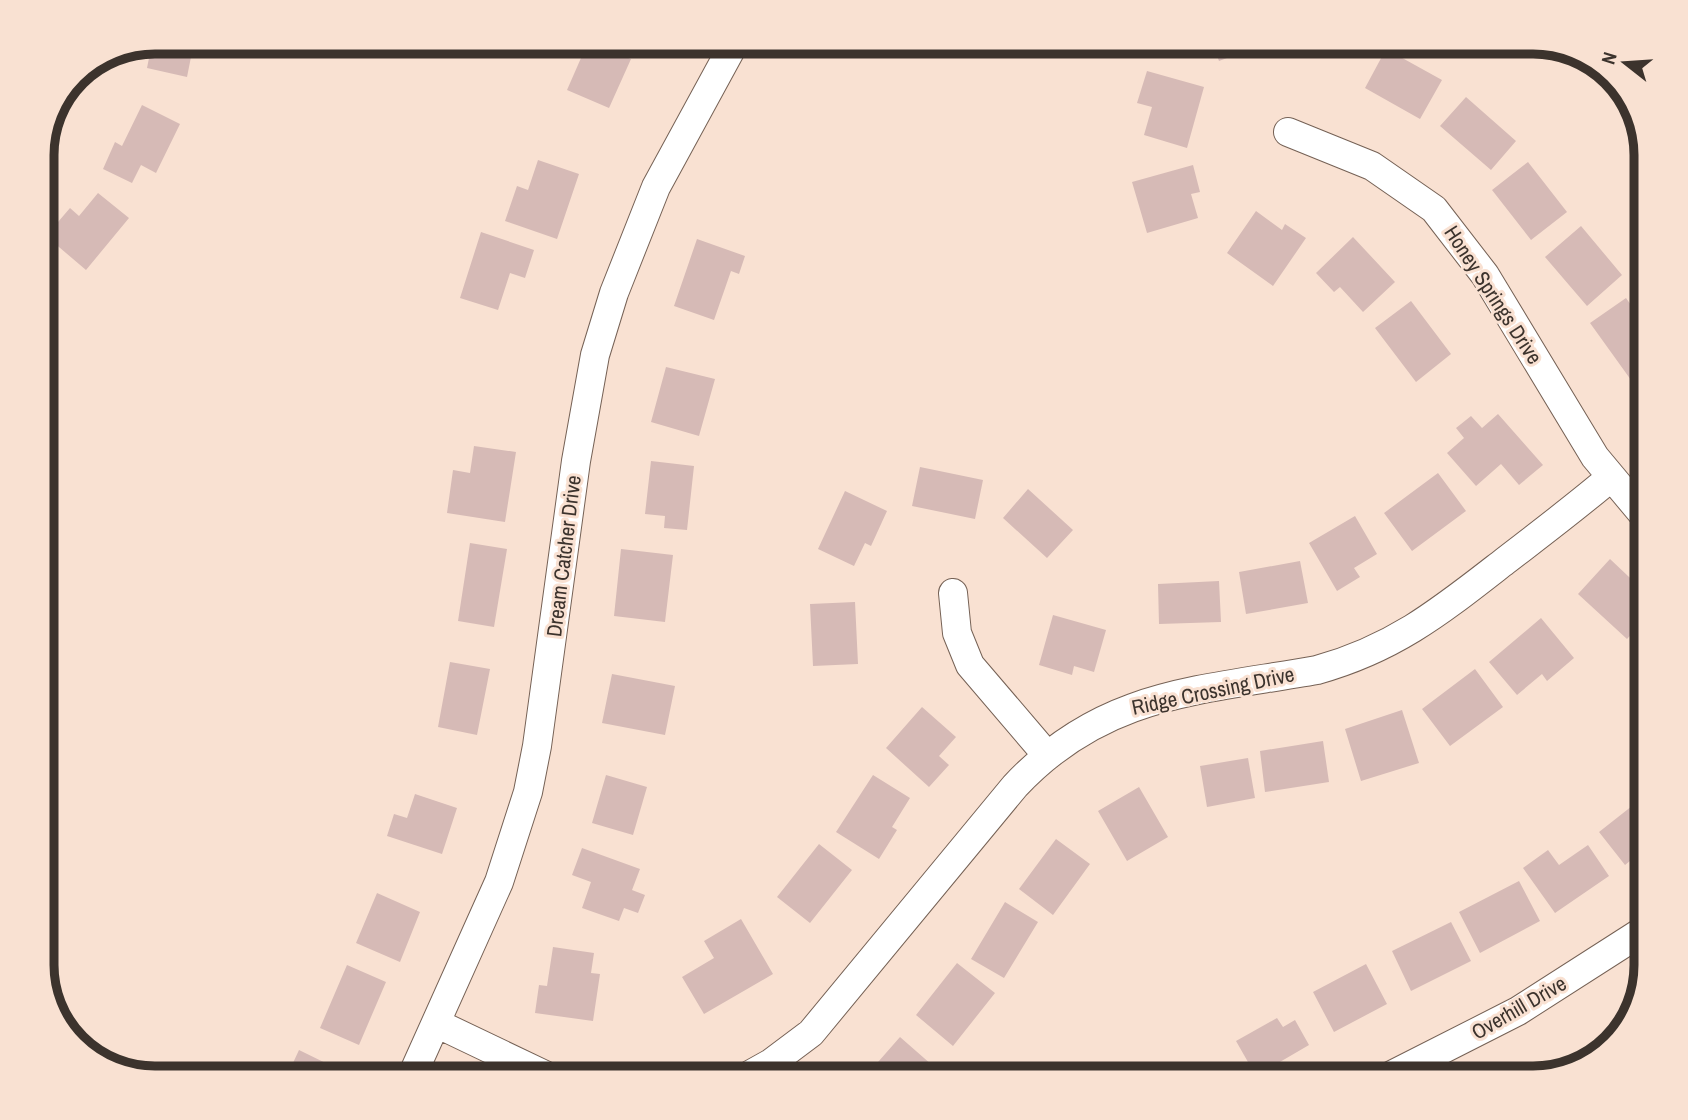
<svg xmlns="http://www.w3.org/2000/svg" width="1688" height="1120" font-family="'Archivo Narrow',sans-serif">
  <rect width="100%" height="100%" fill="#f9e1d2"/>
  <!-- building -->
  <path fill="#d6bab6" d="M155 42H194L187 77 147 68 152 43Z
    M588 42 631 59 609 108 567 90Z
    M1212 42H1270L1219 61Z
    M1328 42H1359L1353 54Z
    M1386 49 1442 80 1420 119 1365 88Z
    M1147 71 1204 87 1187 148 1144 135 1152 107 1137 103Z
    M1466 97 1516 141 1491 170 1440 126Z
    M142 105 180 124 156 173 141 165 132 183 103 169 115 142 122 146Z
    M538 160 579 174 557 239 505 221 517 186 528 190Z
    M1528 162 1567 212 1531 240 1492 190Z
    M1193 165 1200 192 1191 194 1198 218 1147 233 1132 182Z
    M98 193 129 218 86 270 46 236 70 208 79 216Z
    M1256 211 1282 230 1285 224 1306 238 1273 286 1227 253Z
    M1581 226 1622 275 1587 306 1545 257Z
    M481 232 534 250 525 278 510 273 498 310 460 298Z
    M1353 237 1395 282 1363 312 1340 287 1334 292 1316 273Z
    M697 239 745 256 739 274 731 271 714 320 674 306Z
    M1626 298 1646 326V370L1631 380 1590 323Z
    M1411 301 1451 354 1416 382 1375 328Z
    M666 367 715 379 699 436 651 422Z
    M1498 414 1543 465 1519 485 1501 464 1476 486 1447 453 1464 438 1456 428 1471 416 1482 428Z
    M474 446 516 452 505 522 447 513 453 470 470 473Z
    M651 461 694 466 687 530 664 528 665 516 645 514Z
    M920 467 983 480 975 519 912 506Z
    M1438 473 1466 511 1412 551 1384 513Z
    M1028 489 1073 530 1047 558 1003 518Z
    M845 491 887 511 871 546 865 543 854 566 818 549Z
    M1355 516 1377 554 1354 568 1360 577 1337 591 1309 543Z
    M470 543 507 549 494 627 458 621Z
    M621 549 673 555 665 622 614 616Z
    M1610 559 1646 593V619L1627 639 1578 594Z
    M1300 561 1308 603 1246 614 1239 572Z
    M1219 581 1221 622 1159 624 1158 584Z
    M855 602 858 664 813 666 810 604Z
    M1053 615 1106 630 1094 672 1074 666 1072 675 1039 665Z
    M1541 618 1574 658 1547 681 1542 674 1517 695 1489 662Z
    M450 662 490 669 477 735 438 727Z
    M1475 669 1503 707 1450 746 1422 709Z
    M612 674 675 686 665 735 602 723Z
    M922 707 956 737 939 756 949 765 929 787 886 748Z
    M1402 710 1419 763 1361 781 1345 729Z
    M1323 741 1329 782 1265 792 1260 751Z
    M1248 758 1255 798 1207 807 1200 766Z
    M606 775 647 787 633 835 592 823Z
    M873 775 910 798 892 827 897 830 879 859 836 832Z
    M1139 787 1168 837 1127 861 1098 811Z
    M415 794 457 808 442 854 387 836 394 814 407 818Z
    M1646 795V848L1625 865 1599 832Z
    M1056 839 1090 864 1053 915 1019 889Z
    M819 844 852 870 810 923 777 897Z
    M1588 845 1609 876 1555 913 1523 868 1548 850 1559 865Z
    M582 848 640 869 632 890 645 895 638 913 624 908 619 921 582 908 591 882 572 875Z
    M1519 881 1540 921 1480 953 1459 912Z
    M377 893 420 912 400 962 356 943Z
    M1005 902 1038 922 1004 978 971 959Z
    M741 919 773 974 704 1014 682 977 714 958 704 941Z
    M1451 922 1471 961 1411 991 1392 951Z
    M553 947 594 953 591 973 600 974 593 1021 535 1013 539 985 547 986Z
    M957 963 995 993 953 1046 916 1015Z
    M1366 964 1387 1004 1334 1032 1313 992Z
    M347 965 386 982 359 1045 320 1028Z
    M1277 1018 1283 1027 1295 1020 1309 1045 1256 1076 1236 1041Z
    M1618 1030 1620 1034 1583 1066 1563 1071 1559 1064Z
    M900 1037 932 1065 921 1078H864Z
    M299 1050 344 1072 341 1078H286Z
    M1208 1063 1233 1078H1199Z"/>
  <g fill="none" stroke-linecap="round" stroke-linejoin="round">
    <!-- minor casing -->
    <g stroke="#756155" stroke-width="30">
      <path id="minor" d="M1288 132 1372 166 1434 209 1485 275 1595 457 1646 518
        M953 593 957 633 970 665 1046 754
        M436 1023 551 1078
        M411 1078 499 882 528 792 537 746 576 461 595 355 614 293 656 187 735 42
        M744 1078 771 1063 811 1033 1015 786C1103 692 1199 691 1317 670 1396 648 1442 610 1505 561 1540 534 1576 507 1610 478
        M1386 1078 1518 1011 1646 929"/>
    </g>
    <!-- minor -->
    <use href="#minor" stroke="#fff" stroke-width="28"/>
  </g>
  <g text-anchor="middle" stroke-width="6" stroke-linejoin="round" paint-order="stroke">
    <!-- street labels -->
    <g font-size="21" fill="#3c332d" stroke="#f9e1d2">
      <text transform="translate(1493 295) rotate(57)" y="7">Honey Springs Drive</text>
      <text transform="translate(564 556) rotate(-83)" y="7">Dream Catcher Drive</text>
      <text transform="translate(1213 691) rotate(-12)" y="7">Ridge Crossing Drive</text>
      <text transform="translate(1519 1008) rotate(-30)" y="7">Overhill Drive</text>
    </g>
  </g>
  <!-- crop -->
  <path d="M0 0H1688V1120H0ZM155 54H1533A101 101 0 0 1 1634 155V965A101 101 0 0 1 1533 1066H155A101 101 0 0 1 54 965V155A101 101 0 0 1 155 54Z" fill="#f9e1d2" fill-rule="evenodd"/>
  <path fill="none" stroke="#3c332d" stroke-width="9" d="M155 54H1533A101 101 0 0 1 1634 155V965A101 101 0 0 1 1533 1066H155A101 101 0 0 1 54 965V155A101 101 0 0 1 155 54Z"/>
  <!-- north arrow -->
  <g transform="translate(1625 63) rotate(287)" stroke="#f9e1d2" stroke-width="5" paint-order="stroke">
  <path d="M0-5L12 26L0 18L-12 26Z" fill="#3c332d"/>
  <text y="-10" font-size="19" font-weight="bold" text-anchor="middle" fill="#3c332d">N</text>
  </g>
</svg>
